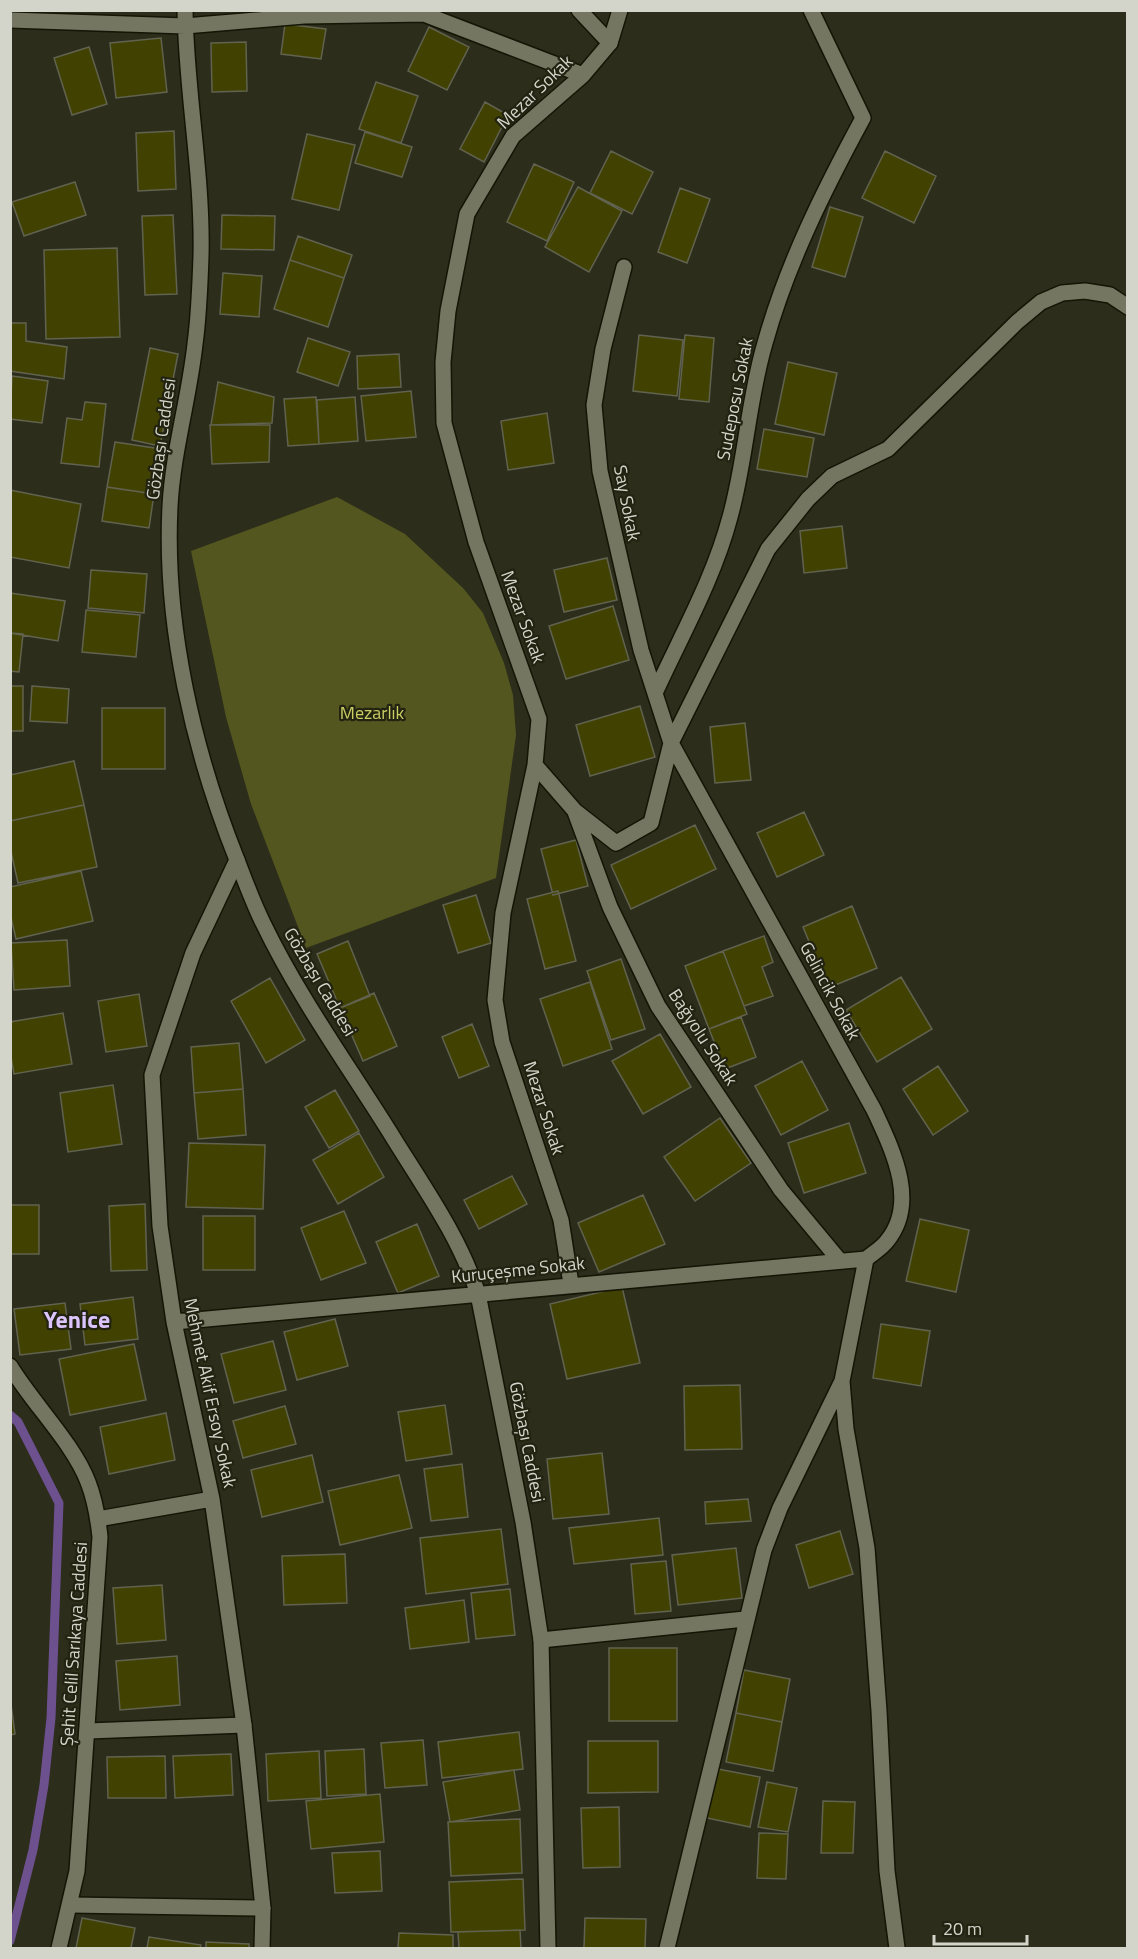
<svg xmlns="http://www.w3.org/2000/svg" width="1138" height="1959" font-family="'Titillium Web',sans-serif">
  <rect width="100%" height="100%" fill="#2c2d1b"/>
  <!-- green -->
  <path fill="#54561f" d="M337 497 405 534 463 588 483 613 504 663 513 695 516 735 496 878 306 948 251 804 226 717 191 551Z"/>
  <g fill="none" stroke-linecap="round" stroke-linejoin="round">
    <!-- stream -->
    <path stroke="#6d518f" stroke-width="9" d="M10 1415 18 1422 59 1503 51 1718 44 1785 33 1850 10 1941"/>
  </g>
  <!-- building -->
  <path fill="#414201" stroke="#61624f" stroke-width="1.5" d="M285 24 326 29 321 59 281 54Z
    M429 27 469 47 447 90 408 71Z
    M161 38 167 92 116 98 110 43Z
    M246 42 247 91 212 92 211 43Z
    M89 47 107 104 72 115 54 58Z
    M376 82 418 96 401 143 359 129Z
    M485 102 508 115 484 162 460 149Z
    M174 131 176 189 138 191 136 133Z
    M365 132 412 147 402 177 355 163Z
    M307 134 355 145 339 210 292 199Z
    M611 151 653 172 632 214 590 193Z
    M885 151 936 176 914 223 862 198Z
    M534 164 574 182 547 241 507 222Z
    M75 182 86 215 24 236 12 202Z
    M578 187 622 211 589 272 545 247Z
    M680 188 710 199 687 263 658 252Z
    M830 207 863 217 845 277 812 267Z
    M173 215 177 294 145 295 142 216Z
    M222 215 275 216 274 250 221 249Z
    M298 236 352 255 344 278 290 260Z
    M117 248 120 337 46 339 44 250Z
    M290 260 344 278 328 327 274 309Z
    M223 273 262 276 259 317 220 314Z
    M10 323H26V341L67 347 64 379 10 371Z
    M639 335 683 340 677 396 633 391Z
    M685 335 714 338 709 402 679 399Z
    M308 338 350 352 338 386 297 372Z
    M150 348 178 354 160 446 132 440Z
    M399 354 401 387 358 389 357 356Z
    M788 362 837 373 824 435 775 424Z
    M12 376 48 381 42 423 10 419Z
    M218 382 274 397 272 423 211 425Z
    M411 391 416 437 366 441 361 396Z
    M316 397 319 444 288 446 284 399Z
    M355 397 358 441 319 444 317 400Z
    M85 402 106 404 99 467 61 463 67 418 82 420Z
    M547 413 554 463 508 470 501 421Z
    M210 425H270L269 462 212 464Z
    M764 429 814 438 807 477 757 469Z
    M115 442 161 449 154 494 107 487Z
    M107 487 154 494 149 528 102 521Z
    M10 490 81 504 69 568 10 557Z
    M842 526 847 568 804 573 800 531Z
    M607 558 617 600 564 612 554 570Z
    M91 570 147 574 144 613 88 608Z
    M10 593 65 601 58 641 10 633Z
    M613 606 629 660 566 679 549 626Z
    M86 610 140 615 136 657 82 652Z
    M10 633 23 634 19 672 10 671Z
    M10 686H23V731H10Z
    M32 686 69 689 67 723 30 721Z
    M640 706 655 757 590 776 576 725Z
    M102 708H165V769H102Z
    M745 723 751 780 715 783 710 727Z
    M74 761 84 805 10 821V775Z
    M84 805 97 867 18 883 10 847V821Z
    M804 812 824 855 777 877 757 833Z
    M695 825 716 869 631 909 611 865Z
    M576 840 588 886 553 895 541 849Z
    M81 871 93 921 16 939 10 913V887Z
    M558 891 576 961 545 969 527 899Z
    M476 895 491 943 458 953 443 905Z
    M852 906 877 968 828 988 803 927Z
    M764 936 773 962 762 967 773 996 744 1006 723 951Z
    M67 940 70 986 14 990 11 943Z
    M348 941 370 996 340 1008 317 954Z
    M723 951 747 1014 709 1029 685 966Z
    M621 959 645 1029 611 1040 587 971Z
    M901 977 932 1029 877 1062 846 1010Z
    M270 978 305 1040 266 1063 231 1001Z
    M590 982 612 1049 563 1066 540 999Z
    M374 993 397 1046 363 1061 340 1008Z
    M139 994 147 1046 106 1052 98 1001Z
    M63 1013 72 1064 14 1074 10 1051V1022Z
    M741 1017 756 1057 725 1069 709 1029Z
    M472 1024 489 1066 459 1078 442 1037Z
    M660 1034 691 1087 643 1114 612 1061Z
    M239 1043 243 1089 194 1093 191 1047Z
    M802 1061 828 1110 781 1135 755 1086Z
    M938 1066 968 1111 933 1135 903 1089Z
    M113 1085 122 1144 68 1152 60 1093Z
    M243 1089 246 1135 198 1139 194 1093Z
    M335 1090 359 1131 329 1148 305 1107Z
    M720 1118 751 1163 695 1201 664 1157Z
    M849 1123 866 1173 804 1193 788 1143Z
    M359 1133 384 1177 338 1204 313 1160Z
    M189 1143 265 1145 263 1209 186 1207Z
    M512 1176 527 1204 479 1229 464 1200Z
    M643 1195 665 1244 599 1272 578 1223Z
    M145 1204 147 1270 111 1271 109 1206Z
    M10 1205H39V1254H10Z
    M344 1211 366 1263 321 1280 301 1228Z
    M203 1216H255V1270H203Z
    M920 1219 969 1230 956 1292 906 1281Z
    M417 1224 439 1276 398 1293 376 1242Z
    M622 1287 640 1363 567 1379 550 1304Z
    M133 1297 138 1339 85 1345 80 1304Z
    M65 1303 71 1349 20 1355 14 1309Z
    M335 1319 348 1366 297 1380 284 1332Z
    M881 1324 930 1331 921 1386 873 1378Z
    M273 1341 286 1390 234 1403 221 1354Z
    M134 1344 146 1400 70 1415 59 1359Z
    M740 1385 742 1449 685 1450 684 1386Z
    M445 1405 452 1454 406 1461 398 1412Z
    M285 1406 296 1444 243 1458 233 1421Z
    M166 1413 175 1460 109 1474 100 1427Z
    M602 1453 609 1514 553 1519 547 1459Z
    M312 1455 323 1502 262 1517 251 1470Z
    M462 1464 468 1517 431 1521 424 1469Z
    M399 1475 412 1528 340 1545 328 1491Z
    M748 1499 751 1521 706 1524 705 1502Z
    M659 1518 663 1555 574 1564 569 1528Z
    M501 1529 508 1584 426 1594 420 1538Z
    M840 1531 853 1574 809 1588 796 1545Z
    M736 1548 742 1598 678 1605 672 1555Z
    M345 1554 347 1603 284 1605 282 1556Z
    M666 1561 671 1611 635 1614 631 1564Z
    M162 1585 166 1640 117 1644 113 1588Z
    M510 1589 515 1635 476 1639 471 1593Z
    M464 1600 469 1642 410 1649 405 1608Z
    M609 1648H677V1721H609Z
    M177 1656 180 1705 120 1710 116 1661Z
    M744 1670 790 1679 782 1722 736 1713Z
    M10 1697 15 1734 10 1735Z
    M736 1713 782 1722 773 1771 726 1762Z
    M519 1732 523 1769 442 1778 438 1742Z
    M423 1740 427 1785 385 1788 381 1743Z
    M588 1741H658V1792L588 1793Z
    M364 1749 366 1794 327 1796 325 1751Z
    M319 1751 321 1798 268 1801 266 1754Z
    M231 1754 233 1795 175 1798 173 1756Z
    M165 1756 166 1798H108L107 1757Z
    M718 1769 760 1777 750 1827 707 1818Z
    M514 1770 520 1810 450 1822 443 1782Z
    M767 1782 797 1788 788 1832 758 1827Z
    M380 1794 384 1842 311 1849 306 1801Z
    M823 1801 855 1802 853 1853H821Z
    M619 1807 620 1867 583 1868 581 1808Z
    M520 1819 522 1873 451 1876 448 1822Z
    M759 1833 788 1834 786 1879 757 1878Z
    M380 1851 382 1891 335 1893 332 1853Z
    M523 1879 525 1930 451 1932 449 1882Z
    M82 1918 135 1928 131 1948H76Z
    M585 1918 646 1919 645 1948H584Z
    M520 1930 521 1948H459L458 1932Z
    M399 1933 453 1935V1948H398Z
    M149 1937 201 1945 200 1948H147Z
    M206 1942 249 1944V1948H206Z"/>
  <g fill="none" stroke-linecap="round" stroke-linejoin="round">
    <!-- service casing -->
    <g stroke="#151505" stroke-width="18">
      <path id="service" d="M579 10 610 43
        M88 1731 244 1725
        M71 1905 263 1908"/>
    </g>
    <!-- minor casing -->
    <g stroke="#151505" stroke-width="18">
      <path id="minor" d="M185 26 304 16 424 14 583 75
        M624 267 603 349 594 405 600 471 641 650 671 743 874 1110C892 1149 919 1202 887 1241 882 1248 873 1253 866 1259
        M655 693C681 636 714 578 730 517 746 460 748 400 765 343 787 264 824 190 863 118L811 10
        M535 765 575 811 616 843 651 823 671 743 768 549 808 499 832 476 888 449 1017 322 1041 302 1062 293 1085 291 1110 295 1128 307
        M575 812 610 907 658 1006 781 1190 840 1261
        M237 860 193 953 152 1075 160 1226 174 1322 212 1499 244 1725 263 1908 262 1948
        M866 1259 842 1381 846 1429 867 1548 879 1711 887 1871 897 1948
        M571 1284 561 1220 502 1042 495 1000 503 913 535 765 539 719 476 542 444 423 443 362 448 311 467 214 513 136 583 75 610 43 620 10
        M174 1322 866 1259
        M98 1519 212 1499
        M541 1640 745 1619
        M667 1948 764 1550 780 1508 841 1383"/>
    </g>
    <!-- tertiary casing -->
    <g stroke="#151505" stroke-width="18">
      <path id="tertiary" d="M185 10C186 92 203 174 201 256 200 285 199 315 195 344 189 399 173 451 170 506 164 624 193 750 237 860 245 881 253 903 263 923 299 998 350 1068 394 1139 425 1189 460 1238 478 1294L523 1522 541 1640 548 1948
        M10 20 185 26
        M10 1366C33 1404 73 1443 88 1482 95 1500 98 1518 100 1537L77 1871 59 1948"/>
    </g>
    <!-- service -->
    <use href="#service" stroke="#757662" stroke-width="15"/>
    <!-- minor -->
    <use href="#minor" stroke="#757662" stroke-width="15"/>
    <!-- tertiary -->
    <use href="#tertiary" stroke="#757662" stroke-width="15"/>
  </g>
  <g text-anchor="middle" stroke-width="4.5" stroke-linejoin="round" paint-order="stroke">
    <!-- street labels -->
    <g font-size="18" fill="#d4d5ca" stroke="#232312">
      <text transform="translate(535 92) rotate(-44)" y="6">Mezar Sokak</text>
      <text transform="translate(735 399) rotate(-79)" y="6">Sudeposu Sokak</text>
      <text transform="translate(161 439) rotate(-82)" y="6">Gözbaşı Caddesi</text>
      <text transform="translate(627 503) rotate(79)" y="6">Say Sokak</text>
      <text transform="translate(523 617) rotate(70)" y="6">Mezar Sokak</text>
      <text transform="translate(320 982) rotate(59)" y="6">Gözbaşı Caddesi</text>
      <text transform="translate(830 991) rotate(62)" y="6">Gelincik Sokak</text>
      <text transform="translate(703 1037) rotate(57)" y="6">Bağyolu Sokak</text>
      <text transform="translate(544 1108) rotate(72)" y="6">Mezar Sokak</text>
      <text transform="translate(518 1270) rotate(-6)" y="6">Kuruçeşme Sokak</text>
      <text transform="translate(210 1393) rotate(78)" y="6">Mehmet Akif Ersoy Sokak</text>
      <text transform="translate(527 1442) rotate(79)" y="6">Gözbaşı Caddesi</text>
      <text transform="translate(74 1644) rotate(-86)" y="6">Şehit Celil Sarıkaya Caddesi</text>
    </g>
    <!-- park labels -->
    <g font-size="18" fill="#c9cd62" stroke="#232312">
      <text x="372" y="719">Mezarlık</text>
    </g>
    <!-- district labels -->
    <g font-size="24" font-weight="bold" fill="#dcc5fd" stroke="#232312">
      <text x="77" y="1328">Yenice</text>
    </g>
  </g>
  <!-- border -->
  <rect width="1138" height="1959" fill="none" stroke="#d4d5ca" stroke-width="24"/>
  <!-- scale -->
  <path d="M934 1935v9h93v-9" fill="none" stroke="#d4d5ca" stroke-width="3"/>
  <text x="943" y="1935" font-size="18" fill="#d4d5ca" stroke="#232312" stroke-width="4.5" paint-order="stroke">20 m</text>
</svg>
